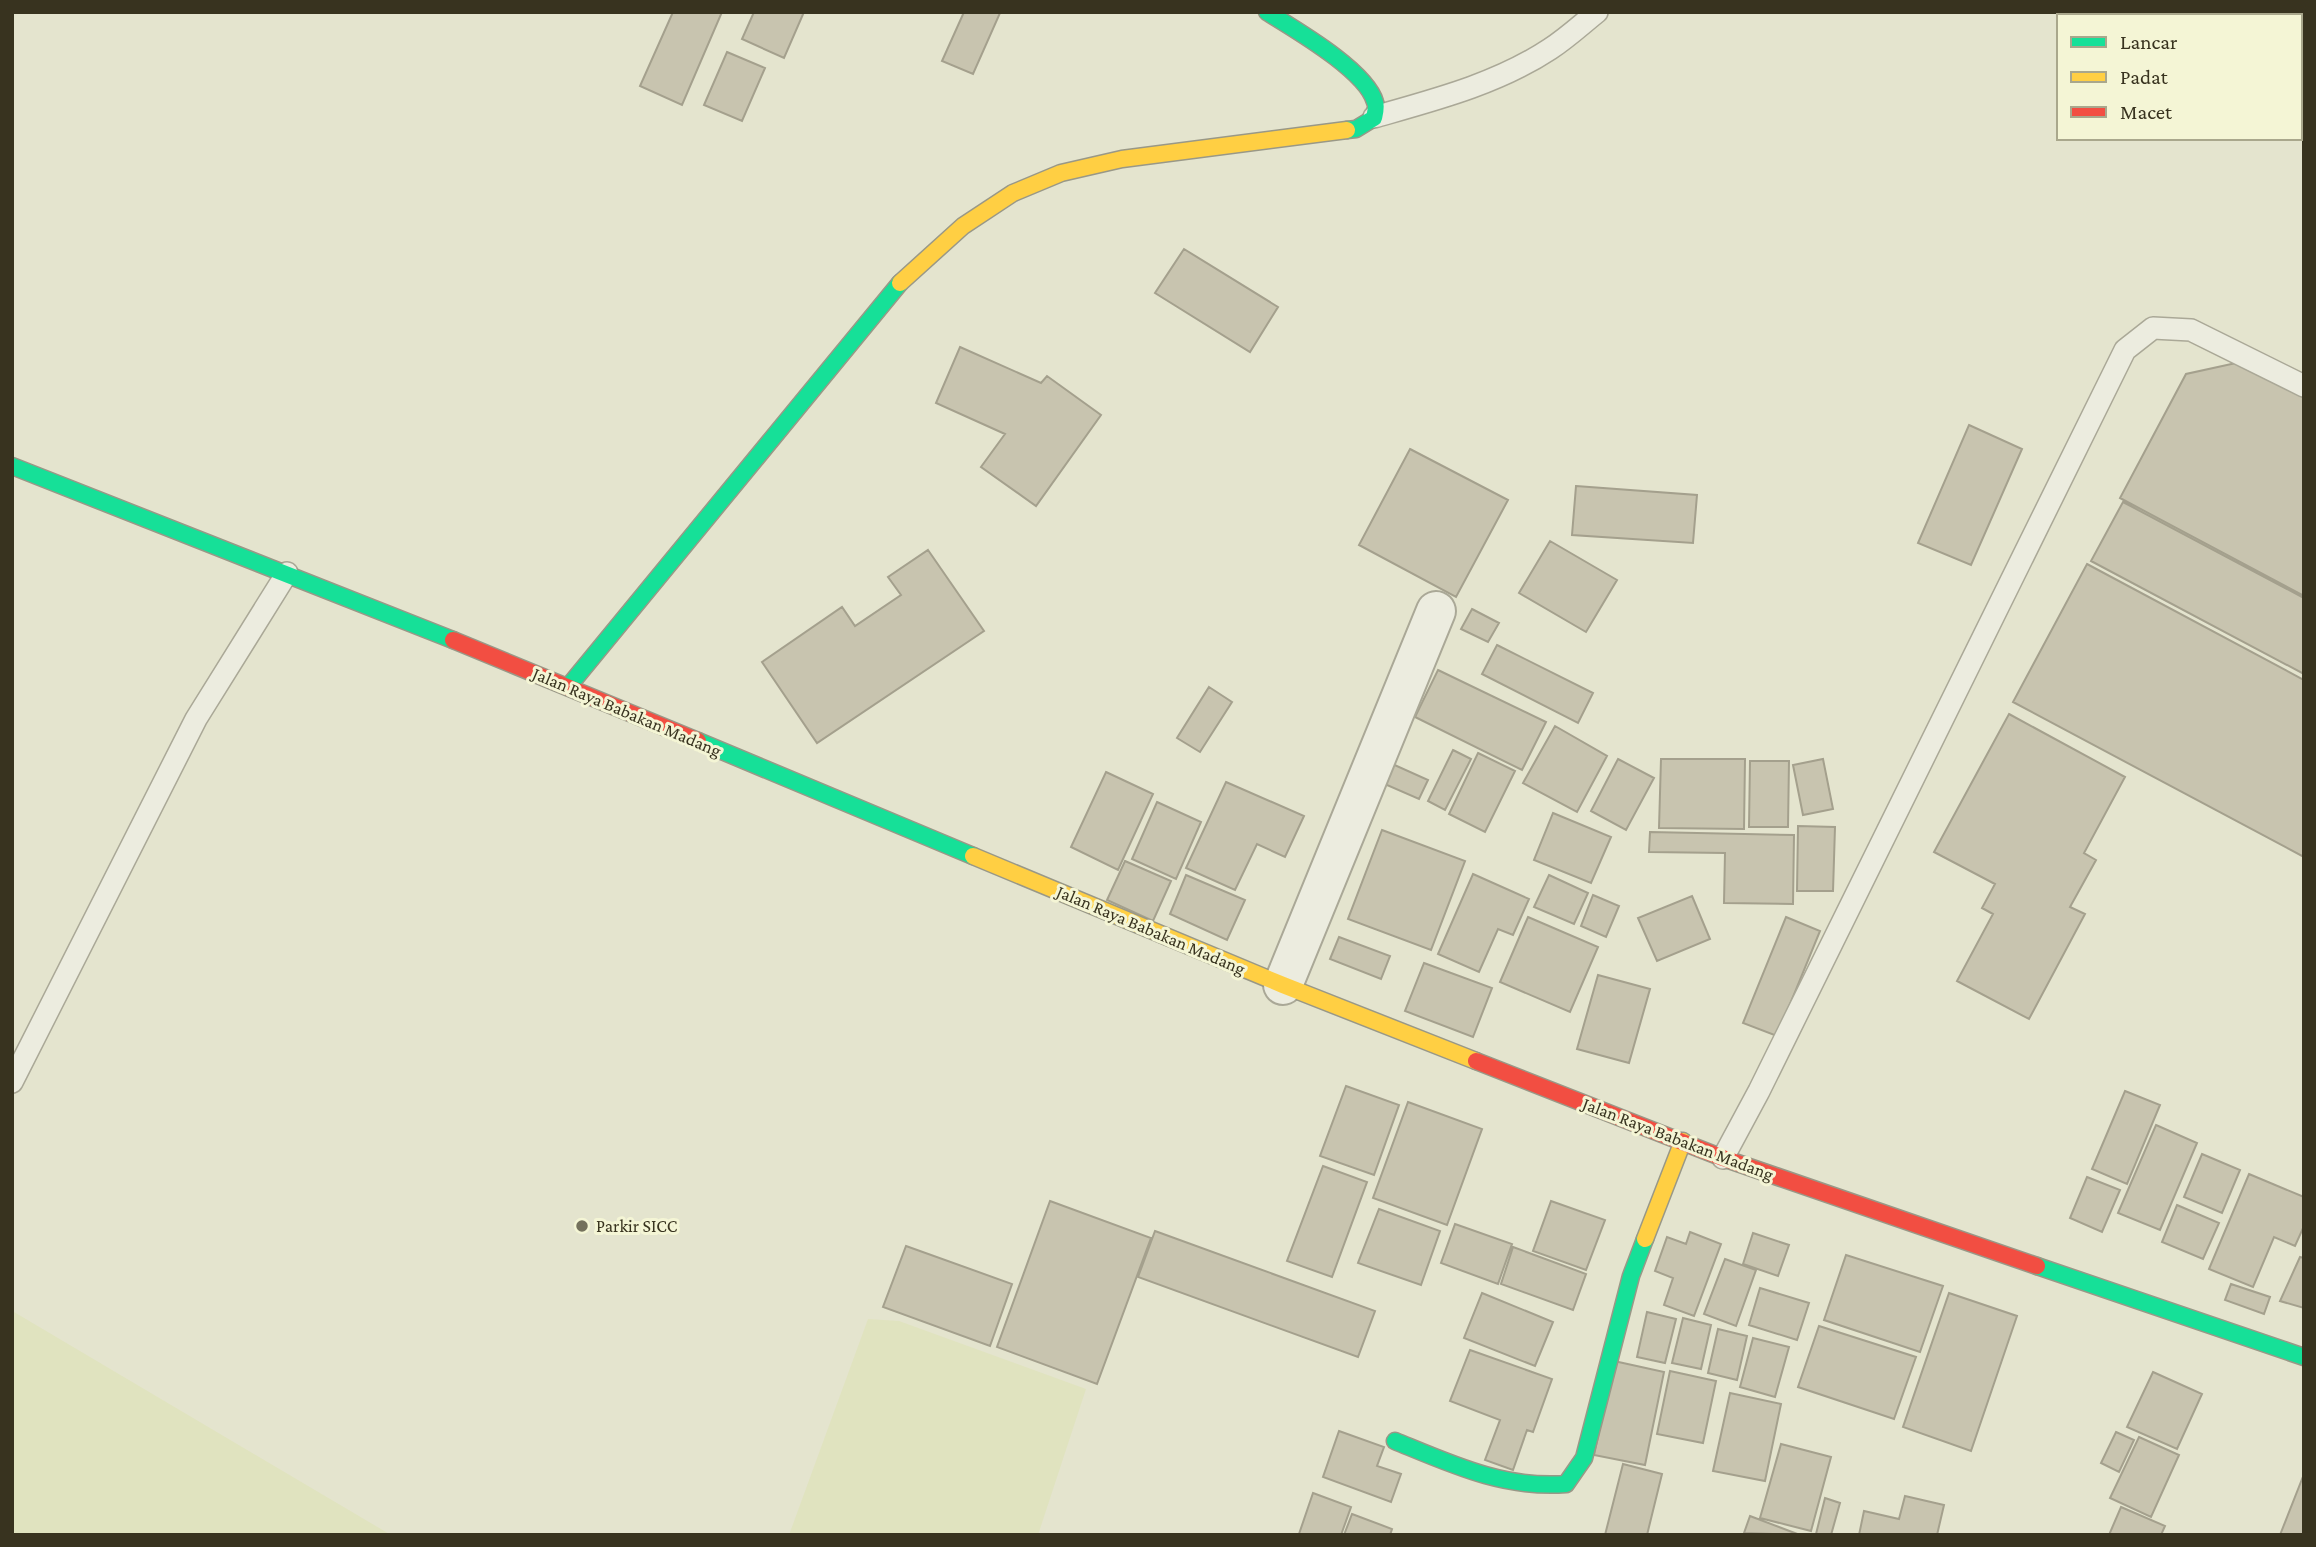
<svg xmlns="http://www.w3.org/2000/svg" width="2316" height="1547" font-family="'Crimson Pro',serif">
  <rect width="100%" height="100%" fill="#e4e4ce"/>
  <!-- farmland -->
  <path fill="#e0e3bf" d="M14 1312 391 1535H12Z
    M868 1319 899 1321 1086 1389 1038 1535H789Z"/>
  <!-- building -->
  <path fill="#c8c4af" stroke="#a4a08d" stroke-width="2" d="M673 12H722L682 105 640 86Z
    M754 12H804L784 58 742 39Z
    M964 12 1000 13 973 74 942 61Z
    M2222 12H2304V30L2300 33V16H2225Z
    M727 52 765 68 742 121 704 105Z
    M1184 249 1278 307 1250 352 1155 293Z
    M960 347 1041 383 1047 376 1101 415 1036 506 981 467 1005 434 936 403Z
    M2245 361 2304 392V596L2120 498 2186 374Z
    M1969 425 2022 449 1971 565 1918 543Z
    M1410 449 1508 500 1456 597 1359 545Z
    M1576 486 1697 495 1693 543 1572 535Z
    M2123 502 2304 598V674L2091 561Z
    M1550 541 1617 580 1586 632 1519 593Z
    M928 550 984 631 817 743 762 662 842 607 855 626 901 595 888 577Z
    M2087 564 2304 680V857L2013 702Z
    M1472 609 1499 623 1488 642 1461 629Z
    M1497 645 1593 693 1578 723 1482 674Z
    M1438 670 1546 722 1522 770 1415 717Z
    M1209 687 1232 702 1200 752 1177 738Z
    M2009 714 2125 777 2084 853 2096 860 2070 907 2085 914 2029 1019 1957 981 1993 914 1982 908 1995 884 1934 852Z
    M1555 726 1607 756 1577 812 1523 783Z
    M1453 750 1471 759 1445 810 1428 801Z
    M1478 753 1515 771 1485 832 1449 814Z
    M1618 759 1654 778 1626 830 1591 811Z
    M1661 759H1745L1744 829 1659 828Z
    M1823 759 1833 809 1803 815 1793 765Z
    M1750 761H1789L1788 827H1749Z
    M1388 762 1428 780 1419 799 1380 782Z
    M1106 772 1153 794 1118 870 1071 847Z
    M1226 782 1304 816 1285 857 1257 844 1235 890 1186 868Z
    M1157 802 1201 822 1176 879 1132 859Z
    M1553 813 1611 837 1591 883 1534 860Z
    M1798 826 1835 827 1833 891H1797Z
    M1382 830 1465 861 1431 950 1348 919Z
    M1650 832 1794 835 1793 904 1724 903 1725 853 1649 852Z
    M1125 861 1171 881 1153 921 1107 900Z
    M1473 874 1529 899 1513 935 1498 929 1479 972 1438 954Z
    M1186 875 1245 900 1227 940 1170 914Z
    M1549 875 1588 893 1574 924 1534 907Z
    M1593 895 1619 906 1606 937 1581 926Z
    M1692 896 1710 939 1657 961 1638 918Z
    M1528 917 1598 947 1570 1012 1500 982Z
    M1786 917 1820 931 1777 1036 1743 1023Z
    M1339 937 1390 956 1381 979 1330 959Z
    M1424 963 1492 988 1473 1037 1405 1011Z
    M1598 975 1650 989 1629 1063 1577 1049Z
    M1346 1086 1399 1105 1374 1175 1320 1156Z
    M2125 1091 2160 1105 2127 1184 2092 1169Z
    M1408 1102 1482 1129 1447 1225 1373 1198Z
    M2156 1125 2197 1143 2160 1230 2118 1213Z
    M2202 1154 2240 1170 2222 1213 2184 1197Z
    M1323 1166 1367 1182 1332 1277 1287 1261Z
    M2249 1174 2304 1197V1226L2295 1246 2274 1237 2253 1287 2209 1269Z
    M2087 1177 2120 1190 2102 1232 2070 1218Z
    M1050 1201 1151 1238 1097 1384 997 1347Z
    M1551 1201 1605 1220 1586 1270 1533 1251Z
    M2177 1205 2219 1223 2203 1259 2162 1242Z
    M1379 1209 1440 1231 1421 1285 1358 1263Z
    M1455 1224 1512 1244 1498 1284 1441 1263Z
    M1155 1231 1375 1311 1358 1357 1138 1277Z
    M1690 1232 1721 1244 1694 1316 1664 1305 1673 1278 1655 1271 1667 1237 1686 1244Z
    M1753 1233 1789 1245 1778 1276 1743 1264Z
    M906 1246 1012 1284 990 1346 883 1307Z
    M1513 1247 1586 1274 1573 1310 1501 1284Z
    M1846 1255 1943 1286 1920 1352 1824 1320Z
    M2300 1257 2304 1258V1308L2280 1301Z
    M1725 1259 1756 1270 1736 1326 1704 1314Z
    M2231 1284 2270 1297 2264 1314 2225 1300Z
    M1760 1288 1809 1303 1797 1340 1749 1325Z
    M1482 1293 1553 1322 1535 1366 1464 1338Z
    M1949 1293 2017 1316 1971 1451 1903 1427Z
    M1647 1312 1676 1319 1665 1363 1637 1357Z
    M1683 1318 1711 1325 1701 1369 1672 1363Z
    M1819 1326 1916 1357 1894 1419 1798 1387Z
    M1718 1329 1747 1336 1737 1380 1708 1373Z
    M1753 1338 1789 1347 1775 1397 1740 1387Z
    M1470 1350 1552 1379 1533 1432 1527 1430 1513 1470 1485 1460 1500 1420 1450 1401Z
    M1614 1361 1664 1372 1645 1465 1594 1455Z
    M1670 1371 1716 1381 1703 1443 1657 1434Z
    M2153 1372 2202 1394 2177 1449 2127 1427Z
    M1730 1393 1781 1404 1765 1481 1713 1471Z
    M1339 1431 1384 1447 1377 1466 1401 1474 1391 1502 1323 1477Z
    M2116 1432 2134 1440 2119 1472 2101 1463Z
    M2139 1437 2179 1455 2151 1517 2110 1498Z
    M1781 1444 1831 1457 1811 1531 1760 1518Z
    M1623 1464 1662 1474 1647 1535H1605Z
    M2304 1474V1535H2280Z
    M1313 1493 1351 1507 1341 1535 1299 1534Z
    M1905 1496 1944 1505 1937 1535H1859L1864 1511 1899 1519Z
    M1825 1498 1840 1503 1831 1535H1819L1816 1534Z
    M2121 1507 2165 1526 2161 1535H2109Z
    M1352 1514 1392 1529 1390 1535H1344Z
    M1750 1516 1800 1535 1744 1533Z"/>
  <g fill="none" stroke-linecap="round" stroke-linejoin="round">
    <!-- lane casing -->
    <g stroke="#aaa897" stroke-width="24">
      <path id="lane" d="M1374 117C1434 100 1497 84 1550 49 1567 38 1582 24 1597 12
        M12 1082 196 719 287 573
        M1723 1158 1759 1091 2125 350 2153 328 2191 330 2304 386"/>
    </g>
    <!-- street casing -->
    <g stroke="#aaa897" stroke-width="42">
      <path id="street" d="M1283 985 1436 611"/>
    </g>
    <!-- fast casing -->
    <g stroke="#999887" stroke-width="19">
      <path id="fast" d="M1267 12C1294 29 1366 70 1375 102 1377 106 1375 113 1374 118L1356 129 1347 130
        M12 466 453 640
        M568 687 900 283
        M698 741 973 856
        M2037 1266 2304 1357
        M1395 1441C1451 1464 1504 1489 1566 1484L1584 1458 1631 1276 1645 1239"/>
    </g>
    <!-- slow casing -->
    <g stroke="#999887" stroke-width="19">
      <path id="slow" d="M900 283 963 226 1013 193 1061 173 1122 159 1347 130
        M973 856 1283 985 1476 1061
        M1645 1239 1683 1141"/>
    </g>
    <!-- jam casing -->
    <g stroke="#999887" stroke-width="19">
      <path id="jam" d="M453 640 698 741
        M1476 1061 1723 1158 2037 1266"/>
    </g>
    <!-- lane -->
    <use href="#lane" stroke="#ececdf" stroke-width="21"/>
    <!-- street -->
    <use href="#street" stroke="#ececdf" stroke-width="38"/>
    <!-- fast -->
    <use href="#fast" stroke="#16e098" stroke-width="16"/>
    <!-- slow -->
    <use href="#slow" stroke="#ffcf43" stroke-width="16"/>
    <!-- jam -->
    <use href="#jam" stroke="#f24e42" stroke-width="16"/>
  </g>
  <!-- markers -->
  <circle fill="#74715c" stroke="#f4f5d5" stroke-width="2.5" cx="582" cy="1226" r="7"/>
  <g text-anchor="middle" stroke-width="6" stroke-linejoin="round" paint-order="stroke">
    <!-- street labels -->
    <g font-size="18" fill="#38331f" stroke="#f4f5d5">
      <text transform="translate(627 712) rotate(23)" y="6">Jalan Raya Babakan Madang</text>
      <text transform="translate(1151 930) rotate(23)" y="6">Jalan Raya Babakan Madang</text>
      <text transform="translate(1678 1139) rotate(21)" y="6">Jalan Raya Babakan Madang</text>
    </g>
    <!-- poi labels -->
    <g font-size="18" fill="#38331f" stroke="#f4f5d5" text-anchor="start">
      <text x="596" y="1232">Parkir SICC</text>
    </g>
  </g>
  <!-- border -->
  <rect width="2316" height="1547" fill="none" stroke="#38331f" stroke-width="28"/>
  <!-- legend -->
  <rect x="2057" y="14" width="245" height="126" fill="#f4f5d5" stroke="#a9a78c" stroke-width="2"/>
  <rect x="2071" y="37" width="35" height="10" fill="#16e098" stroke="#a9a78c" stroke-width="2"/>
  <text x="2120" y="49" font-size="21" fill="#38331f">Lancar</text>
  <rect x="2071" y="72" width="35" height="10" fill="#ffcf43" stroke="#a9a78c" stroke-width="2"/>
  <text x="2120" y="84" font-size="21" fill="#38331f">Padat</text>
  <rect x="2071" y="107" width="35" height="10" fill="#f24e42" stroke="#a9a78c" stroke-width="2"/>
  <text x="2120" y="119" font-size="21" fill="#38331f">Macet</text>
</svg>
